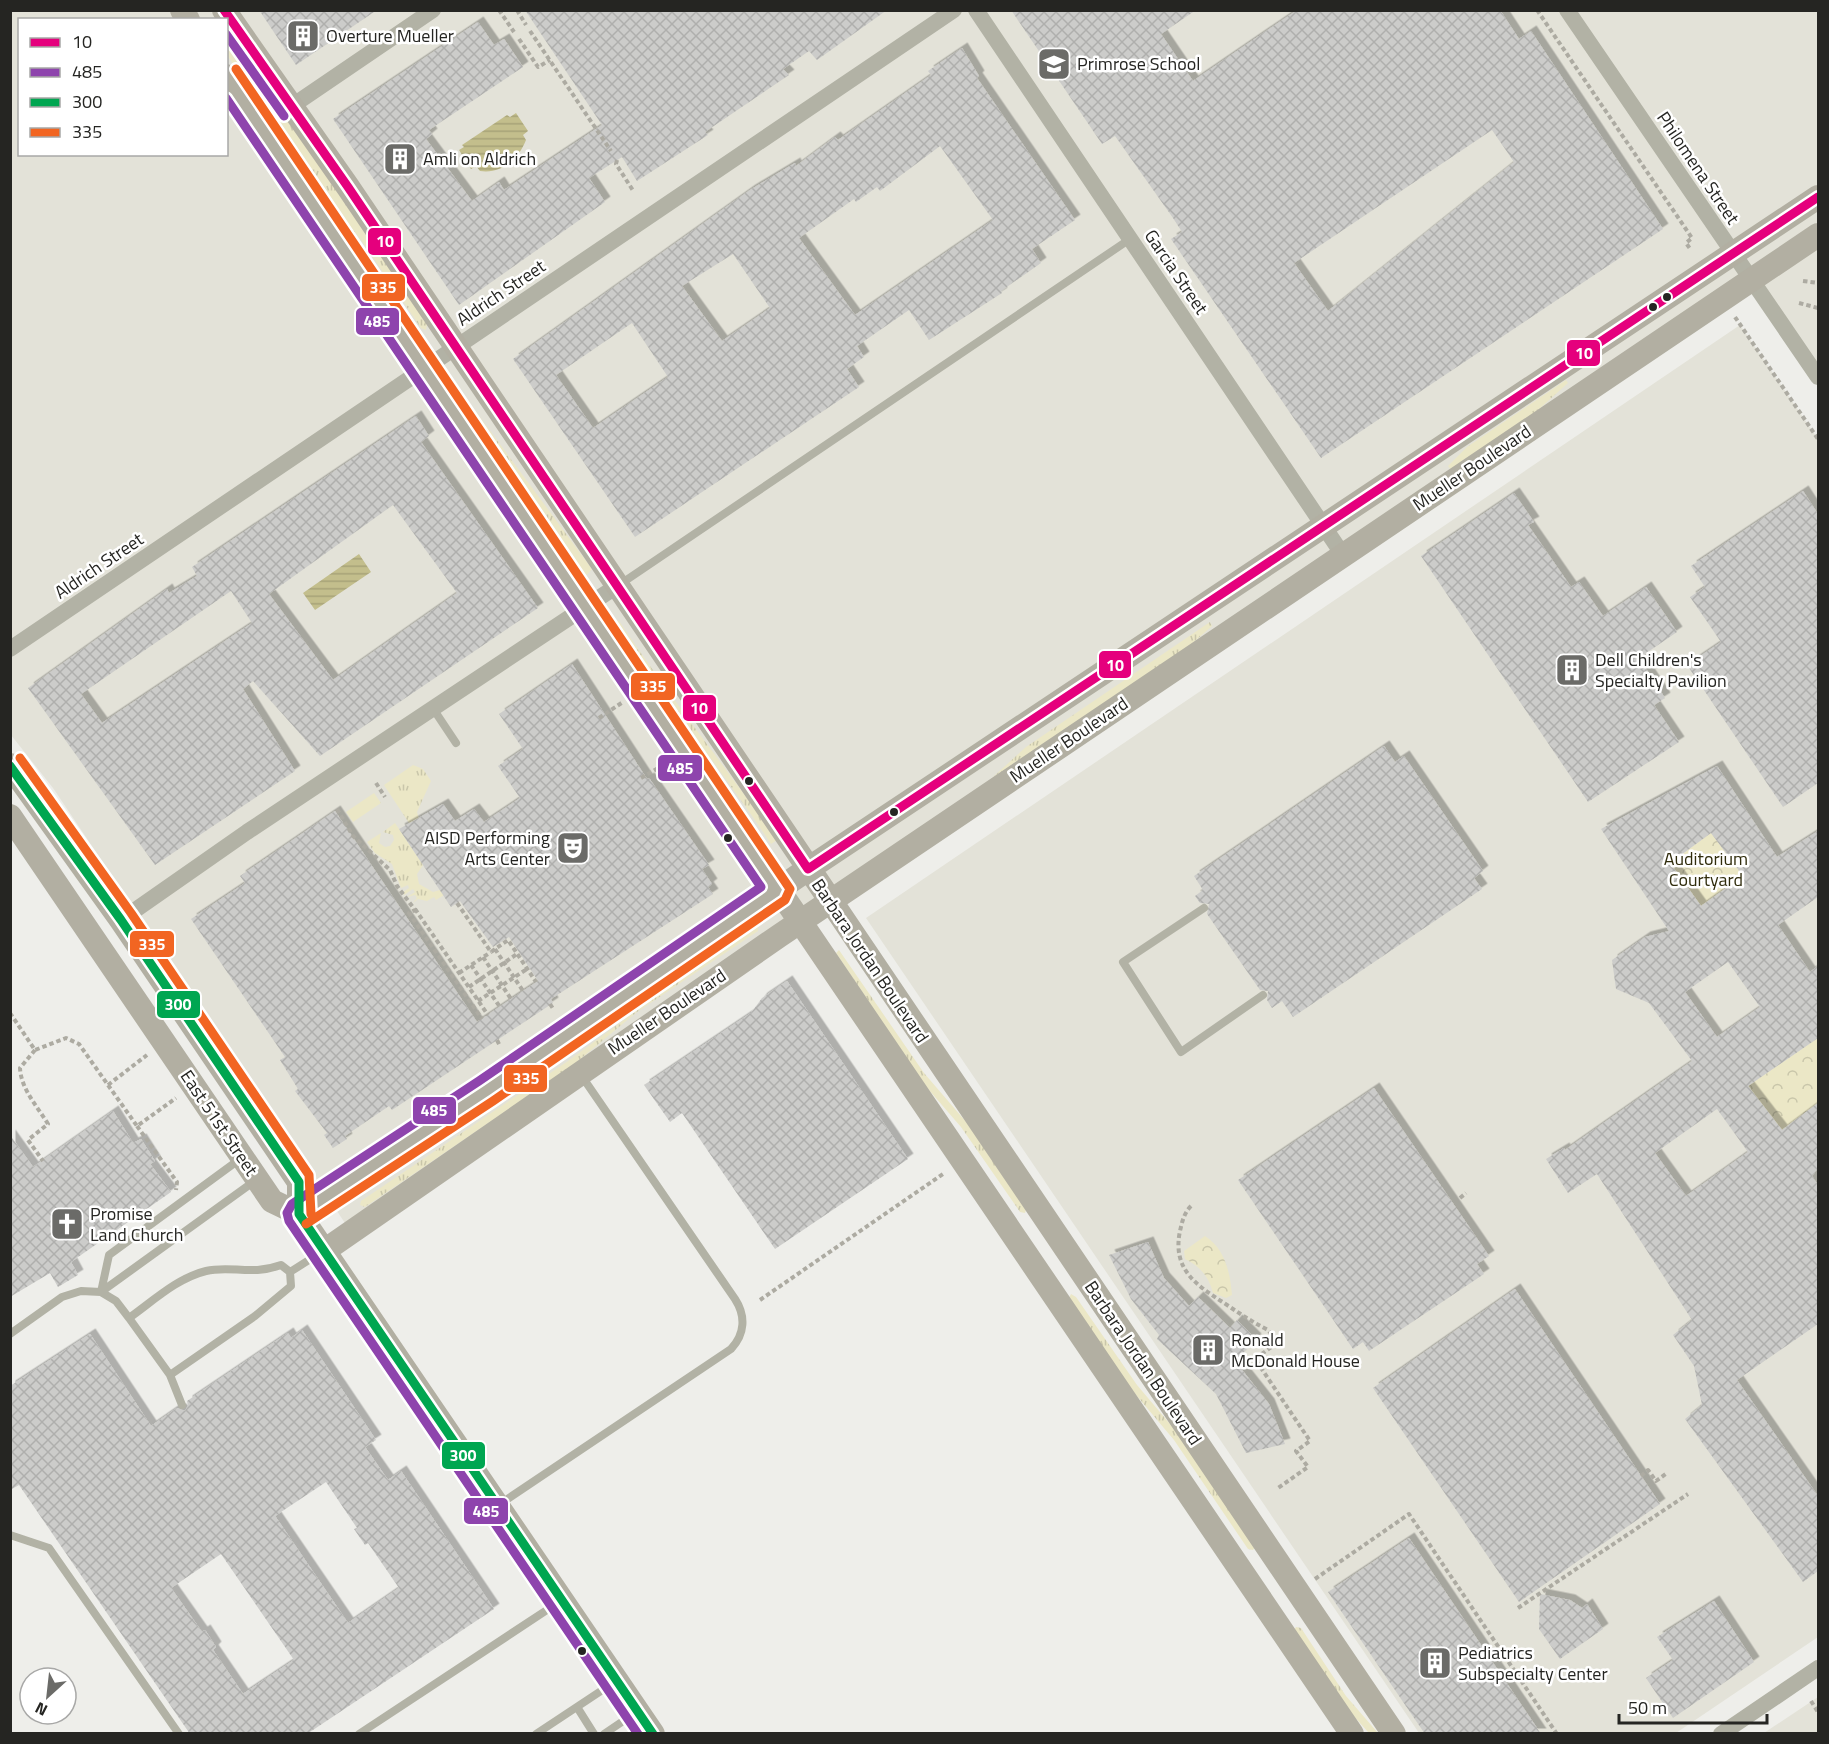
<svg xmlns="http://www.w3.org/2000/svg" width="1829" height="1744" font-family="'Titillium Web',sans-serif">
  <defs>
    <pattern id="grass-tufts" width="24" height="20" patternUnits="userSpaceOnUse" patternTransform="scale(1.5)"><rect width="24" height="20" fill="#ebe7c6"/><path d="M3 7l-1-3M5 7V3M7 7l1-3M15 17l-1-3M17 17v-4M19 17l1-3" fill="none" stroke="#c9c6aa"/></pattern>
    <pattern id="forest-crowns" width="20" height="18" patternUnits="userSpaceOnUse" patternTransform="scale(1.5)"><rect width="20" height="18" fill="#ebe7c6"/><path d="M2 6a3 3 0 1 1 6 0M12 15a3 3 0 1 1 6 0" fill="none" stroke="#c9c6aa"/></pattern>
    <pattern id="water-rules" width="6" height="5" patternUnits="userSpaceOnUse" patternTransform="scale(1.5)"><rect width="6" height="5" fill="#c3be8c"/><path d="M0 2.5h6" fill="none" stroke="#a7a378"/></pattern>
    <pattern id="building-cross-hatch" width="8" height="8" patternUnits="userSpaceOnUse" patternTransform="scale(1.5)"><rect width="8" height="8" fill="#ccccca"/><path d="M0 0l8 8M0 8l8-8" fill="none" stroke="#afafad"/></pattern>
    <filter id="shadow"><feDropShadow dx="5.5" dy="-5.5" stdDeviation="0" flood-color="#0004"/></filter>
  </defs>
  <rect width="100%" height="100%" fill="#eeeeea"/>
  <!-- built -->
  <path fill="#e3e2d8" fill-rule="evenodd" d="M11 11H1818V378L1752 280 347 1226 53 788 11 735ZM20 20H226V154H20Z
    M1740 325 1818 439V1637L1676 1733H1419L866 918Z
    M1818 1697V1733H1764Z"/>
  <!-- grass -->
  <path fill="url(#grass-tufts)" d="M226 37 273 97 427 324 426 330 421 328 361 240 307 174 227 55Z
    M1566 380 1568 383 1538 410 1451 470 1448 466 1467 447Z
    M457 386 592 569 585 577H581L454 391Z
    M613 620 619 621C669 696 725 766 777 840L771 844C721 768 663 699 612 624Z
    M1210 622 1212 626 1179 655 992 778 1026 747Z
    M413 765 423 769 431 781 417 812 430 855 384 785Z
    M374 793 381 803 353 822 346 812Z
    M395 823 423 865 417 874 419 884 433 892 440 890 444 895 436 900 434 897 427 901 418 899 413 903 417 898 415 895 407 897 415 892 413 889 404 895 403 892 409 888 408 885 401 888 392 864 375 853 367 842 381 833 379 843 385 847 390 846 394 840 393 835 383 832Z
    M753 925 758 926V931L637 1012 572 1066 365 1207 360 1205 361 1201 568 1061Z
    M839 950 924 1073 967 1123 1026 1210 1025 1213 1020 1212 961 1127 922 1082 836 953Z
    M1071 1294 1076 1297 1137 1385 1181 1437 1255 1547 1253 1550 1248 1549 1174 1440 1131 1389 1069 1298Z
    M1296 1627 1301 1628 1346 1696 1378 1733H1369L1349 1711 1294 1630Z"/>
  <!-- forest -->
  <path fill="url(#forest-crowns)" d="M1711 833 1743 876 1701 906 1670 863Z
    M1818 1038V1103L1782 1130 1748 1086Z
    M1205 1236C1225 1249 1230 1272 1232 1295L1226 1298 1213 1293C1209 1277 1200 1266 1185 1259L1184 1251Z"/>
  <!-- water -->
  <path fill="url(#water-rules)" d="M516 113 528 131 523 135 526 140C518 160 502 174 480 171L476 166 471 169 459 150 464 147 462 145 507 115 510 117Z
    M359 554 371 572 315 610 303 593Z"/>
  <!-- building -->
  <path fill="url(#building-cross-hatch)" fill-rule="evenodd" filter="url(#shadow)" d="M259 10H377L296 65Z
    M525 10H887L817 60 809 51 783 69 789 75 705 132 708 135 637 181 622 157 589 178 605 202 459 305 333 119 478 22 494 45 504 39 523 67 429 130 432 134 426 139 472 201 499 182 504 190 602 125Z
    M1011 10H1196L1161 34 1193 81 1297 10H1500L1519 39 1531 31 1663 229 1321 458 1171 239 1182 232 1173 218 1115 136 1102 144ZM1492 130 1514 162 1328 311 1294 263Z
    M962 48 979 76 977 78 1075 220 1032 249 1041 263 1001 291 1002 293 929 340 909 310 857 346 864 357 847 369 859 387 635 537 513 359 750 190 795 163 796 166 835 137 838 140 931 75 928 71ZM940 146 993 220 855 315 799 238 854 199 856 202 877 187 880 191ZM733 254 770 308 722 341 682 286ZM632 323 668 377 593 428 556 375Z
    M416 416 429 436 421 442 538 608 320 756 253 681 243 689 295 771 155 865 28 688 167 589 169 593 197 576 192 567ZM393 505 457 593 333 680 269 594ZM231 591 252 623 102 723 81 694Z
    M1803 491 1818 514V783L1783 807 1687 665 1721 642 1690 597 1705 587 1691 566Z
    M1514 493 1534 522 1528 525 1571 587 1579 582 1603 616 1646 587 1677 632 1639 658 1665 698 1654 705 1679 742 1588 802 1421 556Z
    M572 664 647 779 649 778 709 865 702 869 712 884 708 887 713 894 551 999 553 1003 392 1110 389 1106 345 1136 347 1139 333 1148 324 1135 327 1133 295 1091 298 1089 280 1060 285 1057 191 919 245 883 240 876 335 811 477 1022 511 999 538 981 509 937 493 947 460 901 451 907 399 829 443 804 455 821 474 809 484 822 520 798 498 766 523 749 499 714Z
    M1384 746 1395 762 1404 756 1483 871 1474 878 1482 889 1293 1017 1282 1001 1272 1008 1267 1000 1268 991 1260 990 1207 914 1209 904 1200 903 1195 896 1203 890 1194 876Z
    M1717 766 1777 857 1818 831V897L1778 925 1810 972 1818 966V1038L1748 1086 1782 1130 1818 1103V1168L1812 1176 1818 1185V1324L1737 1380 1818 1496V1571L1803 1582 1685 1419 1702 1405 1694 1366 1673 1335 1692 1320 1597 1174 1568 1193 1546 1159 1564 1148 1565 1150 1692 1061 1649 1003 1616 989 1612 960 1645 937 1669 931 1601 829ZM1711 833 1743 876 1701 906 1670 863ZM1728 962 1760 1007 1717 1037 1685 992ZM1717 1109 1748 1152 1686 1196 1655 1153Z
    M787 981 908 1159 775 1249 682 1113 670 1122 644 1085 751 1013 762 998Z
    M1374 1088 1489 1256 1477 1264 1484 1274 1369 1351 1363 1342 1353 1349 1238 1180Z
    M113 1111 133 1143 141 1139 155 1161 150 1164 171 1192 71 1262 78 1275 58 1287 50 1273 10 1297V1135L33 1167Z
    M1148 1242 1164 1278 1189 1306 1198 1297 1230 1328 1237 1320 1256 1339 1235 1361 1269 1404 1285 1444 1246 1453 1216 1394 1157 1339 1159 1335 1131 1299 1109 1255Z
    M1515 1289 1660 1504 1519 1602 1373 1388Z
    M302 1330 376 1440 365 1447 388 1480 401 1471 494 1609 307 1734H190L19 1485 10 1490V1386L90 1334 151 1426 177 1408 185 1411 188 1406 187 1401 288 1333 291 1338ZM326 1482 357 1528 354 1529 365 1545 368 1543 399 1588 348 1623 275 1516ZM221 1554 294 1660 243 1694 213 1650 216 1647 205 1630 202 1632 171 1588Z
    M1409 1538 1541 1734H1425L1328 1592Z
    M1540 1594 1570 1600 1582 1608 1587 1604 1603 1629 1560 1659 1539 1629Z
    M1714 1601 1754 1662 1673 1718 1646 1678 1673 1660 1657 1637Z"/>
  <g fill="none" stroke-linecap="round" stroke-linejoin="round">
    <!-- path -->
    <path stroke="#adaba2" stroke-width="4" stroke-dasharray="4.5 3" stroke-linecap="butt" d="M499 10 514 32
      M517 10 526 25
      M1537 10 1692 238 1686 243 1691 250
      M530 31 611 151
      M519 39 538 67 550 60
      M617 160 616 164 634 192
      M1803 281 1818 283
      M1799 303 1818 308
      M1735 317 1818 439
      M599 718 623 702
      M641 778 665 764
      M376 783 385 797
      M337 809 353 836 390 870 397 886 415 910 409 913 482 1019
      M457 903 491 952 508 940 536 982
      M415 909 488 1015
      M495 949 523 991
      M483 957 511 999
      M471 965 500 1007
      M459 973 491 952
      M469 987 517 954
      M478 1001 527 969
      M550 1004 554 1010
      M10 1013 35 1050 66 1038 79 1044 137 1126 176 1098
      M497 1040 500 1046
      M35 1050 20 1068C21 1089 37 1106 48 1124L28 1140 43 1161
      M108 1085 147 1055
      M137 1126 177 1182 176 1190
      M1460 1198 1466 1193
      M1191 1206C1184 1213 1182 1222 1180 1231 1172 1269 1196 1285 1224 1303 1239 1313 1252 1322 1268 1330L1278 1342 1255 1359 1310 1441 1296 1451 1308 1467 1278 1488
      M760 1300 943 1174
      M1641 1476 1648 1470 1656 1481 1667 1473
      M1315 1579 1409 1514 1557 1734
      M1518 1608 1688 1494
      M1811 1701 1818 1712"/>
    <!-- lane -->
    <path stroke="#b2b2a5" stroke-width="8" d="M619 585 1130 239
      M434 710 456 743
      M1204 908 1123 962 1181 1052 1263 995
      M290 1272 323 1251
      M101 1292 109 1255 240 1159
      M101 1292 256 1180
      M129 1318C153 1301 177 1278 206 1271 231 1265 251 1276 281 1265L290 1272
      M10 1334 62 1297 81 1291 101 1292 116 1301 129 1318 170 1375 182 1405
      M170 1375 255 1316 291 1286 290 1272
      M500 1504 731 1349C745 1334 746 1316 735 1299L581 1075
      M10 1535 49 1548 179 1734
      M577 1707 594 1734
      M359 1734 559 1602
      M536 1734 616 1681
      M604 1734 635 1713"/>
    <!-- street -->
    <path stroke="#b2b2a5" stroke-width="16" d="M976 10 1343 555
      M1567 10 1818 377
      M292 106 433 10
      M10 649 954 10
      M121 920 247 832 617 586
      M1721 1734 1818 1668"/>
    <!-- secondary -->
    <path stroke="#b2afa2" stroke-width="24" d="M182 10 188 20
      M224 10 348 187 1394 1734
      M226 76 1352 1734
      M10 765 121 920 299 1182V1214
      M10 816 272 1201 299 1214 653 1734
      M299 1214 486 1091 808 869 1818 197
      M324 1251 779 936 1818 235"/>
    <!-- bus-1 casing -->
    <g stroke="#fff" stroke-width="14">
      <path id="bus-1" d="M224 10 348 187 808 869 1818 197"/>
    </g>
    <!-- bus-2 casing -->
    <g stroke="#fff" stroke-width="14">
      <path id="bus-2" d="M226 34 284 116
        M226 98 761 887 479 1081 292 1204 287 1213 289 1221 638 1734"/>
    </g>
    <!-- bus-3 casing -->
    <g stroke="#fff" stroke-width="14">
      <path id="bus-3" d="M10 766 121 920 299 1182V1214L653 1734"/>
    </g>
    <!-- bus-4 casing -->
    <g stroke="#fff" stroke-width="14">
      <path id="bus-4" d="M236 69 790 889 785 900 493 1101 306 1224
        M20 758 131 913 309 1175 311 1214"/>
    </g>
    <!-- bus-1 -->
    <use href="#bus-1" stroke="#e5007d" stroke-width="9"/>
    <!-- bus-2 -->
    <use href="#bus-2" stroke="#8e44ad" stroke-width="9"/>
    <!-- bus-3 -->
    <use href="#bus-3" stroke="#00a651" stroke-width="9"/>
    <!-- bus-4 -->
    <use href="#bus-4" stroke="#f26522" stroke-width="9"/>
  </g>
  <!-- icons -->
  <defs>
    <g id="building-square" transform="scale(1.725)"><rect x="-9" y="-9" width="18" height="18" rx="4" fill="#6b6b68" stroke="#fff"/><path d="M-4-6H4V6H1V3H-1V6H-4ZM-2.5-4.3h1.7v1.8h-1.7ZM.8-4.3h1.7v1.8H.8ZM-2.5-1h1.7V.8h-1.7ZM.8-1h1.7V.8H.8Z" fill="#fff"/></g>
    <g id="school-square" transform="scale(1.725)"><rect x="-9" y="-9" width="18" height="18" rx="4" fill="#6b6b68" stroke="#fff"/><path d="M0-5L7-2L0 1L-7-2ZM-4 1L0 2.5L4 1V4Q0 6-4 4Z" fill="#fff"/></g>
    <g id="theatre-square" transform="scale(1.725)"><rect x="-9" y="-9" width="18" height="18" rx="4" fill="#6b6b68" stroke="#fff"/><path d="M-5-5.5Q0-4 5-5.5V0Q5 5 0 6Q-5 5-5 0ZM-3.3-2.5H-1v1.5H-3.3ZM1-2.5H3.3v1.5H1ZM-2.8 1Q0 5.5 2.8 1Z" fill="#fff"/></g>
    <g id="church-square" transform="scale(1.725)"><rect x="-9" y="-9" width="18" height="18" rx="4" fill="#6b6b68" stroke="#fff"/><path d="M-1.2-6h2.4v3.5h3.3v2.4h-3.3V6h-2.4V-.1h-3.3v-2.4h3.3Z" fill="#fff"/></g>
  </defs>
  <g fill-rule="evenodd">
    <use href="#building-square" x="303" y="36"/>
    <use href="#school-square" x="1054" y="64"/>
    <use href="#building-square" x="400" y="159"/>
    <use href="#building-square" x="1572" y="670"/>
    <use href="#theatre-square" x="573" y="848"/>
    <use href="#church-square" x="67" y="1224"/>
    <use href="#building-square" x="1208" y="1350"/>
    <use href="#building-square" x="1435" y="1663"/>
  </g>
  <!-- markers -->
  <g fill="#252522" stroke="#fff" stroke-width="2">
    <circle cx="1667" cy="297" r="5"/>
    <circle cx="1653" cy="307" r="5"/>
    <circle cx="749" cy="781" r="5"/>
    <circle cx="894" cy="812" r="5"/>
    <circle cx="728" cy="838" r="5"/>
    <circle cx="582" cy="1651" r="5"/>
  </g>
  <g text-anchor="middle" stroke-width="5" stroke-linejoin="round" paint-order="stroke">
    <!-- poi labels -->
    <g font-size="18" fill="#252522" stroke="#fff" text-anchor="start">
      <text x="326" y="42">Overture Mueller</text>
      <text x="1077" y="70">Primrose School</text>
      <text x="423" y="165">Amli on Aldrich</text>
      <text x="1595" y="666">Dell Children's<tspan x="1595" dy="21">Specialty Pavilion</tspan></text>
      <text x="550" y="844" text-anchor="end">AISD Performing<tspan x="550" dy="21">Arts Center</tspan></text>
      <text x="90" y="1220">Promise<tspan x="90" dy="21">Land Church</tspan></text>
      <text x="1231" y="1346">Ronald<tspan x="1231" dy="21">McDonald House</tspan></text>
      <text x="1458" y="1659">Pediatrics<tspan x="1458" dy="21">Subspecialty Center</tspan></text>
    </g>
    <!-- street labels -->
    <g font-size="18" fill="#252522" stroke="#fff">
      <text transform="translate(1698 168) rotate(56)" y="6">Philomena Street</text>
      <text transform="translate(1176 272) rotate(56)" y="6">Garcia Street</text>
      <text transform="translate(501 293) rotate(-34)" y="6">Aldrich Street</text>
      <text transform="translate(1472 468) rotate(-34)" y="6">Mueller Boulevard</text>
      <text transform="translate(99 566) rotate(-34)" y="6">Aldrich Street</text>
      <text transform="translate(1069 740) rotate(-34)" y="6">Mueller Boulevard</text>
      <text transform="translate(870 961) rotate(56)" y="6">Barbara Jordan Boulevard</text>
      <text transform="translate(667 1012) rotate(-34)" y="6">Mueller Boulevard</text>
      <text transform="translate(219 1123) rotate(56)" y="6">East 51st Street</text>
      <text transform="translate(1143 1363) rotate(56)" y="6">Barbara Jordan Boulevard</text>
    </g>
    <!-- park labels -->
    <g font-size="18" fill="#302c0c" stroke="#fff">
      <text x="1706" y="865">Auditorium<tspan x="1706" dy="21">Courtyard</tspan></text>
    </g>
  </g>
  <g stroke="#fff" stroke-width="2">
    <rect x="367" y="227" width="35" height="29" rx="6" fill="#e5007d"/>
    <rect x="361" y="273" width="45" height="29" rx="6" fill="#f26522"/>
    <rect x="355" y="307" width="45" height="29" rx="6" fill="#8e44ad"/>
    <rect x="1566" y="339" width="35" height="28" rx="6" fill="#e5007d"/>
    <rect x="1098" y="650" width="34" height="29" rx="6" fill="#e5007d"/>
    <rect x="630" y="672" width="46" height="29" rx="6" fill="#f26522"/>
    <rect x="682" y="694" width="35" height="28" rx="6" fill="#e5007d"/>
    <rect x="657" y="754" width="46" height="28" rx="6" fill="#8e44ad"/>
    <rect x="129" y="930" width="46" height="28" rx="6" fill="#f26522"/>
    <rect x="156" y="990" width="45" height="29" rx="6" fill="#00a651"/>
    <rect x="503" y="1064" width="45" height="29" rx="6" fill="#f26522"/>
    <rect x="412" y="1096" width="45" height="29" rx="6" fill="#8e44ad"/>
    <rect x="441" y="1441" width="45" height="29" rx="6" fill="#00a651"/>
    <rect x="463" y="1497" width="46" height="28" rx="6" fill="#8e44ad"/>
  </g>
  <g font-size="16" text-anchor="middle" font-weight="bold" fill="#fff">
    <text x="385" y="247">10</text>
    <text x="383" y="293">335</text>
    <text x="377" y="327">485</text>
    <text x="1584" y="359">10</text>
    <text x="1115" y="671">10</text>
    <text x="653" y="692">335</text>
    <text x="699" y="714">10</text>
    <text x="680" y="774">485</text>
    <text x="152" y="950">335</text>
    <text x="178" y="1010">300</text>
    <text x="526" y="1084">335</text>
    <text x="434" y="1116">485</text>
    <text x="463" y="1461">300</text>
    <text x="486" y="1517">485</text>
  </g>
  <!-- border -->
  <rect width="1829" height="1744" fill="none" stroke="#252522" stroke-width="24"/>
  <!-- legend -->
  <rect x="18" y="18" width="210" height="138" fill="#ffffff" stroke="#a8a8a7" stroke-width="1.5"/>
  <rect x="30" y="38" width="30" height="9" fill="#e5007d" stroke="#a8a8a7" stroke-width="1.5"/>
  <text x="72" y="48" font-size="18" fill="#252522">10</text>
  <rect x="30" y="68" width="30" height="9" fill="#8e44ad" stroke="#a8a8a7" stroke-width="1.5"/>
  <text x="72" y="78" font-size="18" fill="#252522">485</text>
  <rect x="30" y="98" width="30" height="9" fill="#00a651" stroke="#a8a8a7" stroke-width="1.5"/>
  <text x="72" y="108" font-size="18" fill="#252522">300</text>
  <rect x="30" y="128" width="30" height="9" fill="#f26522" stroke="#a8a8a7" stroke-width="1.5"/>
  <text x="72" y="138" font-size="18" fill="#252522">335</text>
  <!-- north arrow -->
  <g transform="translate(48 1696) rotate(207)"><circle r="28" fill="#ffffff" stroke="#a8a8a7" stroke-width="1.5"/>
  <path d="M0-4.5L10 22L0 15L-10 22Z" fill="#6b6b68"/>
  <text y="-9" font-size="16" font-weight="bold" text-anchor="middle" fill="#252522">N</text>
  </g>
  <!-- scale -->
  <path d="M1619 1714v9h148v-9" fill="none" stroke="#252522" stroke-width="3"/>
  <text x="1628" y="1714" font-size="18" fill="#252522" stroke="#ffffff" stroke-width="4.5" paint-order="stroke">50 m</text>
</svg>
